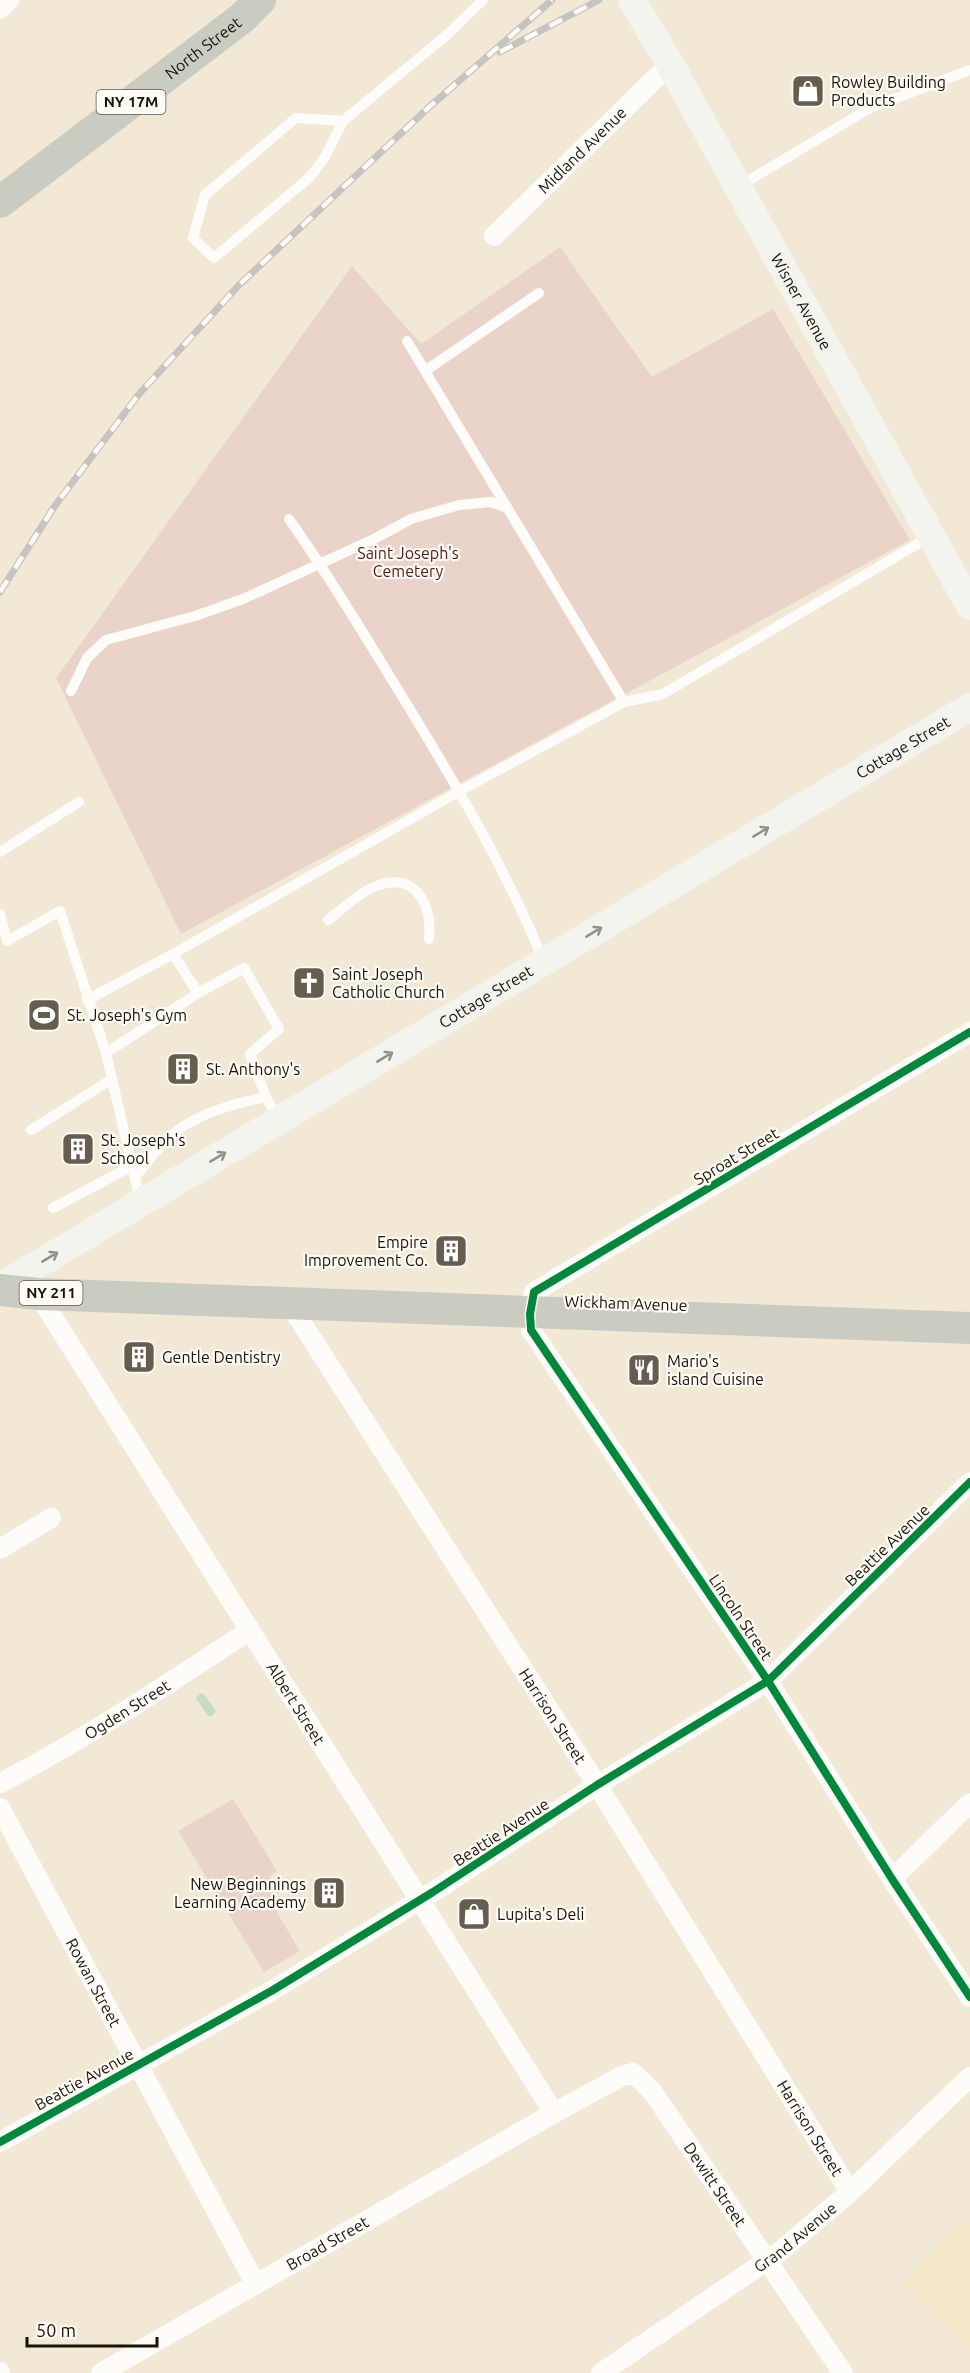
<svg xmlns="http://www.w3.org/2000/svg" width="970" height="2373" font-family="Ubuntu,sans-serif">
  <rect width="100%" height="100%" fill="#f1e9d6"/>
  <!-- built -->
  <path fill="#f5e7c7" d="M970 2217V2354L902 2284Z"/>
  <!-- green -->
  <path fill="#ead4ca" d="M560 247 652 377 773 309 910 540 181 934 56 678 352 266 421 344Z
    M233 1799 277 1871 270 1876 280 1892 269 1899 300 1951 264 1972 178 1831Z"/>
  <!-- water -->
  <path fill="#c4dcc4" d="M201 1693 204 1694 216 1711 212 1716H208L196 1698Z"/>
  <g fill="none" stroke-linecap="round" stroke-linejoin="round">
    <!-- lane -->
    <path stroke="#fdfcf9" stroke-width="10" d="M343 121 296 118 205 195 193 238 214 258 310 177 325 157 343 121 448 34 483 0
      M738 187 870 108 970 70
      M407 341 624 702
      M425 371 539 293
      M289 519C328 574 362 631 397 688 451 776 504 864 543 960
      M71 691 87 658 106 640 195 616 243 599 374 539 411 519 459 505 491 502 507 508
      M0 852 79 802
      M0 914 7 941 60 911 106 1053 198 993 244 968 279 1029 250 1054 266 1097 278 1120
      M328 920C344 908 361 890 382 884 419 874 432 909 429 939
      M173 954 198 993
      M87 1000 173 954 460 791 624 702 663 694 931 536
      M106 1053 140 1200
      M31 1130 112 1079
      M135 1177C147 1163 158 1147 172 1135 195 1114 236 1103 266 1097
      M53 1208 132 1166"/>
    <!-- street -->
    <g stroke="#fdfcf9" stroke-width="20">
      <path d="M0 9 9 0"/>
      <path id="s1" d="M494 236 670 64"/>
      <path d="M970 1032 534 1292 530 1314 531 1330 768 1681 892 1879 970 1997"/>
      <path id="s2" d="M38 1294 554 2113"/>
      <path id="s3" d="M289 1303 597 1785 850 2192"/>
      <path d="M0 1549 51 1518"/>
      <path id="s4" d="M0 1783C87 1738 168 1684 250 1630"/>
      <path id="s5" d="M0 1808 255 2283"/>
      <path d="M892 1879 970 1803"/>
      <path d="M0 2142 273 1990 433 1892 597 1785 768 1681 970 1482"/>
      <path d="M0 2372V2373"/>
      <path id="s6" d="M101 2373 554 2113 622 2076 633 2073 652 2091 843 2373"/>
      <path id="s7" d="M601 2373 778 2253 850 2192 970 2077"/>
    </g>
    <!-- secondary -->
    <g stroke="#f4f4ef" stroke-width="28">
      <path id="s8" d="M632 0 670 64 970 606"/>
      <path id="s9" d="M0 1287 970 707"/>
    </g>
    <!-- primary -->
    <g stroke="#cbccc1" stroke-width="32">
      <path id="s10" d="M0 202 242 18 260 0"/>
      <path d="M0 1290 38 1294 970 1328"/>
    </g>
    <!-- rail casing -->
    <g stroke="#c6c4bf" stroke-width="7">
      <path id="rail" d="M500 52 599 0
        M0 592 54 507 139 394 239 285 427 109 552 0"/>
    </g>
    <!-- rail -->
    <use href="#rail" stroke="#fffcf5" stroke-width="4.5" stroke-dasharray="14" stroke-linecap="butt"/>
    <!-- cycleway casing -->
    <g stroke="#fffcf5" stroke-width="11">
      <path id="cycleway" d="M970 1032 534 1292 530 1314 531 1330 768 1681 892 1879 970 1997
        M0 2142 273 1990 433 1892 597 1785 768 1681 970 1482"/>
    </g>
    <!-- cycleway -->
    <use href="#cycleway" stroke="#00873e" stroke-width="8"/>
  </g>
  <!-- one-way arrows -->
  <defs><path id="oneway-shaft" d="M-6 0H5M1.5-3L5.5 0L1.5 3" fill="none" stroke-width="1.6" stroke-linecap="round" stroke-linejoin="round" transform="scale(1.5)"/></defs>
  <g stroke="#918f87">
    <use href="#oneway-shaft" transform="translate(761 832) rotate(-31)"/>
    <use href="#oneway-shaft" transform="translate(594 932) rotate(-31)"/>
    <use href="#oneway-shaft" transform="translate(385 1057) rotate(-31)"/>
    <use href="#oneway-shaft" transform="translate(218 1157) rotate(-31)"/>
    <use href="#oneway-shaft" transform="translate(50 1257) rotate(-31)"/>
  </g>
  <!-- icons -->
  <defs>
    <g id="shop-square" transform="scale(1.725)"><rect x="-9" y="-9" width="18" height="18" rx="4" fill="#655e4f" stroke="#fffcf5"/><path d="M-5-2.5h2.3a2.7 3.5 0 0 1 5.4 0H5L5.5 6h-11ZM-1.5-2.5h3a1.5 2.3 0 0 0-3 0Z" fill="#fff"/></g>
    <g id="church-square" transform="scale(1.725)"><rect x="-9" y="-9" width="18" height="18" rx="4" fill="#655e4f" stroke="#fffcf5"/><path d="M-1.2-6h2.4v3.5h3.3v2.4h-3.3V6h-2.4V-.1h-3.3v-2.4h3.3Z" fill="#fff"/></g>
    <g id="stadium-square" transform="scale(1.725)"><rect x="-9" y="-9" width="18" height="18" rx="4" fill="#655e4f" stroke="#fffcf5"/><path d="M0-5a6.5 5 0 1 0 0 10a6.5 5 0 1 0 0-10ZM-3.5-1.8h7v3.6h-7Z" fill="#fff"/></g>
    <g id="building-square" transform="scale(1.725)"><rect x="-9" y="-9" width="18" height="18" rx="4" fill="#655e4f" stroke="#fffcf5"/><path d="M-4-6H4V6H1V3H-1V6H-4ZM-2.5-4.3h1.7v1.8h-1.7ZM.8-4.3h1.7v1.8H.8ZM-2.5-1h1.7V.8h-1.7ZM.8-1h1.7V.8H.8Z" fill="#fff"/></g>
    <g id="restaurant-square" transform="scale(1.725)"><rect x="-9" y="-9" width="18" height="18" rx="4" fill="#655e4f" stroke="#fffcf5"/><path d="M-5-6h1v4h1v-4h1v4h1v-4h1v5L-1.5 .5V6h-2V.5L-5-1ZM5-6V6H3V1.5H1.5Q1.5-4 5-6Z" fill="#fff"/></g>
  </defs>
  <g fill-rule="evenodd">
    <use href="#shop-square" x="808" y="91"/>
    <use href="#church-square" x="309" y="983"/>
    <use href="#stadium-square" x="44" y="1015"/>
    <use href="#building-square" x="183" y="1069"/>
    <use href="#building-square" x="78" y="1149"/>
    <use href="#building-square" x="451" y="1251"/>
    <use href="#building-square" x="139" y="1357"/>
    <use href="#restaurant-square" x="644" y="1370"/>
    <use href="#building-square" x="329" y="1893"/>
    <use href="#shop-square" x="474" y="1914"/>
  </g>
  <g text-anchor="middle" stroke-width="4.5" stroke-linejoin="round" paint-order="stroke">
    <!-- shield labels -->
    <g fill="#fffcf5" stroke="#5e594e" stroke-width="1.5">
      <rect x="96.5" y="90" width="69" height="24" rx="4.5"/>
      <rect x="19.5" y="1281" width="63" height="24" rx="4.5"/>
    </g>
    <g font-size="15" font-weight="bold" fill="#191307">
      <text x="131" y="107">NY 17M</text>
      <text x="51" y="1298">NY 211</text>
    </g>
    <!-- street labels -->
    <g font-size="16" fill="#191307" stroke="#fffcf5">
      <text dy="6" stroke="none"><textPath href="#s10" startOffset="255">North Street</textPath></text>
      <text dy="6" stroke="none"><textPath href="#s1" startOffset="123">Midland Avenue</textPath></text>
      <text dy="6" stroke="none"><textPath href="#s8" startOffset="346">Wisner Avenue</textPath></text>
      <text dy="6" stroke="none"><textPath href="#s9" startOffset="1052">Cottage Street</textPath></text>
      <text dy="6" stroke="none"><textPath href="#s9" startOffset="566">Cottage Street</textPath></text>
      <text transform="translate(736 1156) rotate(-31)" y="6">Sproat Street</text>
      <text transform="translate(626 1303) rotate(2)" y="6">Wickham Avenue</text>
      <text transform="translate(887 1545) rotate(-44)" y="6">Beattie Avenue</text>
      <text transform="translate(741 1617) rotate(56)" y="6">Lincoln Street</text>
      <text dy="6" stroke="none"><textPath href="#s2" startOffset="484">Albert Street</textPath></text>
      <text dy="6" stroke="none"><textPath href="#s4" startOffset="147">Ogden Street</textPath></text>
      <text dy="6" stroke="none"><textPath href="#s3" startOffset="490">Harrison Street</textPath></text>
      <text transform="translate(501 1832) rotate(-33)" y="6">Beattie Avenue</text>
      <text dy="6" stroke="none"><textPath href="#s5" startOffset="198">Rowan Street</textPath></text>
      <text transform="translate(84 2079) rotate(-29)" y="6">Beattie Avenue</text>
      <text dy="6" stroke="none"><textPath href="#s3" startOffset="976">Harrison Street</textPath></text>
      <text dy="6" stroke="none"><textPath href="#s6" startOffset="750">Dewitt Street</textPath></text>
      <text dy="6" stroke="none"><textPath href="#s7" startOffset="237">Grand Avenue</textPath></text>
      <text dy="6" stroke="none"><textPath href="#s6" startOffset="261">Broad Street</textPath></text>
    </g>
    <!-- poi labels -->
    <g font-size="16" fill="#191307" stroke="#fffcf5" text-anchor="start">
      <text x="831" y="88">Rowley Building<tspan x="831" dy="18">Products</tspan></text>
      <text x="332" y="980">Saint Joseph<tspan x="332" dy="18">Catholic Church</tspan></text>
      <text x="67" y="1021">St. Joseph's Gym</text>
      <text x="206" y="1075">St. Anthony's</text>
      <text x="101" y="1146">St. Joseph's<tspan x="101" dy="18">School</tspan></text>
      <text x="428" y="1248" text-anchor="end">Empire<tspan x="428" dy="18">Improvement Co.</tspan></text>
      <text x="162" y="1363">Gentle Dentistry</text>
      <text x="667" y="1367">Mario's<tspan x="667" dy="18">island Cuisine</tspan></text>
      <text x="306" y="1890" text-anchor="end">New Beginnings<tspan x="306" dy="18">Learning Academy</tspan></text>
      <text x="497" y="1920">Lupita's Deli</text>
    </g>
    <!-- park labels -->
    <g font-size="16" fill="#51181d" stroke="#fffcf5">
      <text x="408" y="559">Saint Joseph's<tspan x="408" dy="18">Cemetery</tspan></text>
    </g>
  </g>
  <!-- scale -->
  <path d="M27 2337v9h130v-9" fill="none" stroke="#191307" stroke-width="3"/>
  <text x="36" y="2337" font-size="18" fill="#191307" stroke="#fffcf5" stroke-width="4.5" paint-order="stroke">50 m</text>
</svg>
